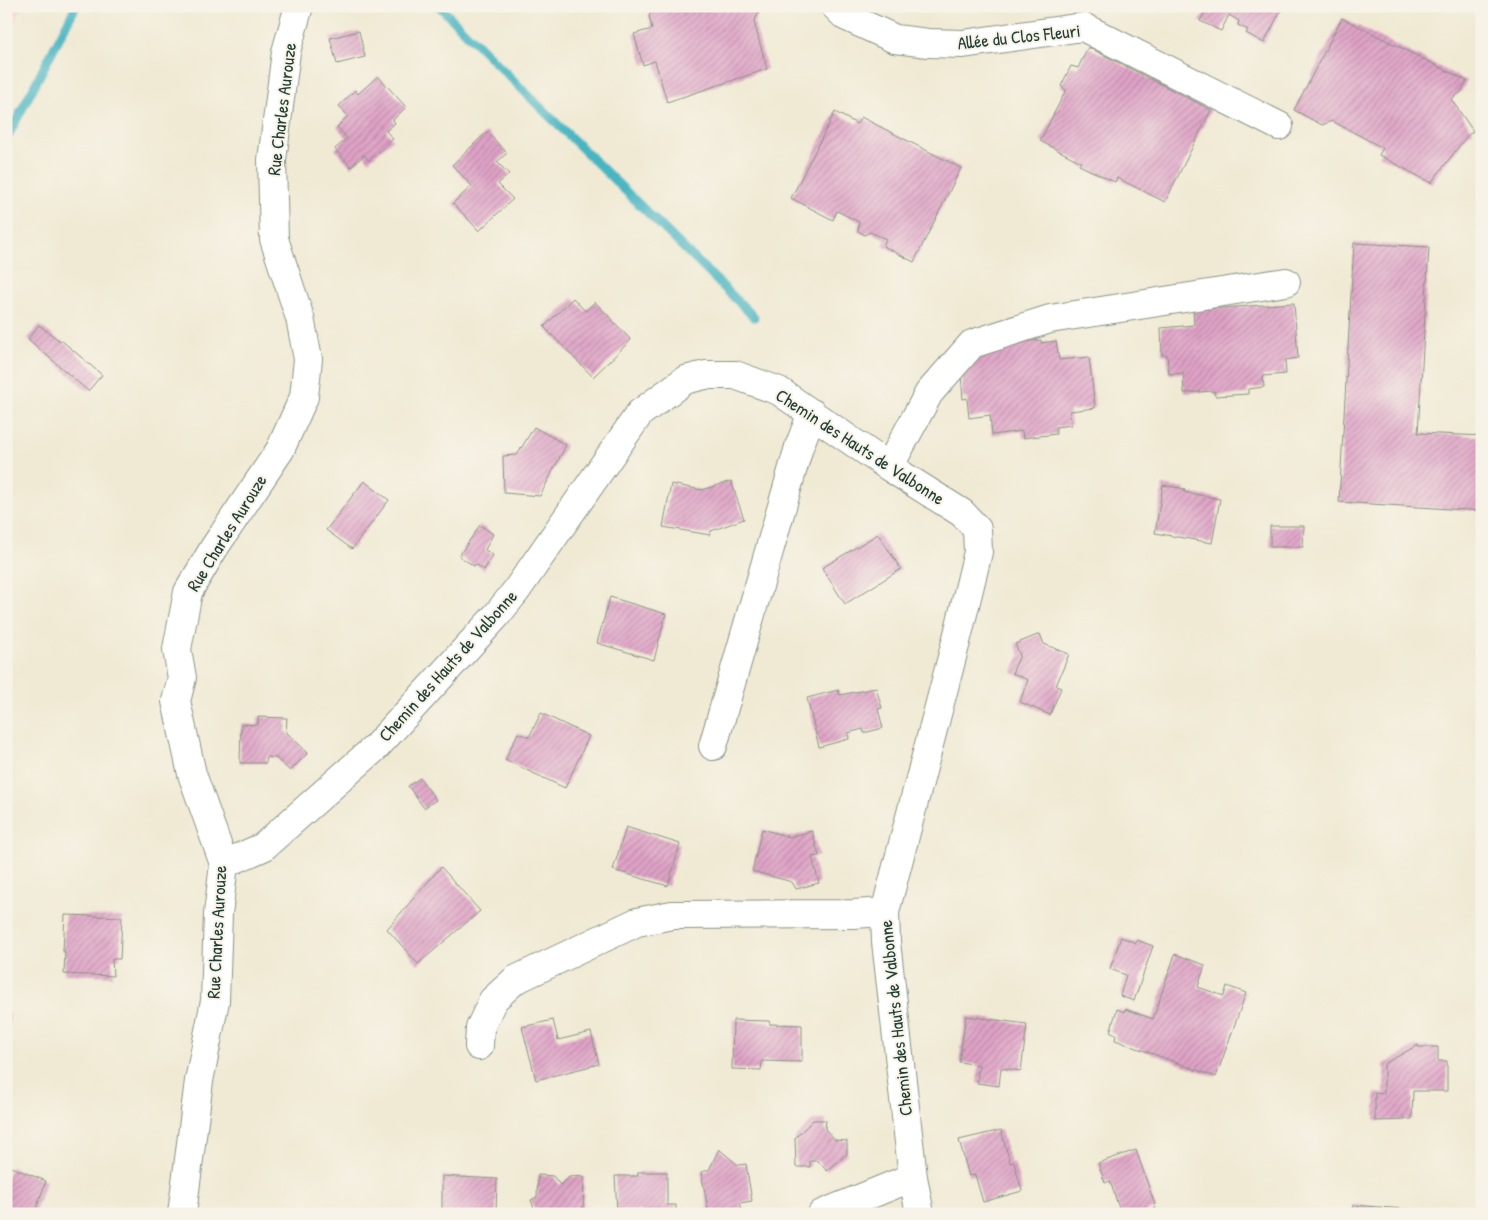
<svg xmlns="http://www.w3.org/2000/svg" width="1488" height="1220" font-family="'Patrick Hand',sans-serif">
  <defs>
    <pattern id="building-hatch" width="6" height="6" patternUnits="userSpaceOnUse" patternTransform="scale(1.25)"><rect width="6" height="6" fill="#e0a3c7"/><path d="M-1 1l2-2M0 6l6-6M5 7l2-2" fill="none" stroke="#b586a2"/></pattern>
  </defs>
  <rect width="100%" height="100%" fill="#f7f3e8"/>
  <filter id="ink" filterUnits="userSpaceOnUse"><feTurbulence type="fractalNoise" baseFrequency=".02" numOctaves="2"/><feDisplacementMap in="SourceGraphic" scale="10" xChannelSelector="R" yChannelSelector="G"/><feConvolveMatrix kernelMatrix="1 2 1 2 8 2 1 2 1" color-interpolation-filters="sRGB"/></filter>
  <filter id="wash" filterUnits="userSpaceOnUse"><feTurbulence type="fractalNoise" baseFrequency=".0096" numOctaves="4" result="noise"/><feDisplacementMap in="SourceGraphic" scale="20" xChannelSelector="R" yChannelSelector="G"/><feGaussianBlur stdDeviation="1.12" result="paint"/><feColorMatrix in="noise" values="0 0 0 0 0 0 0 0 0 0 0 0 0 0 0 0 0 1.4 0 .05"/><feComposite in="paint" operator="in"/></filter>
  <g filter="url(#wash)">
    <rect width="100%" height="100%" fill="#f0ead4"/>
    <!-- built -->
    <path fill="#f6cfd7" d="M6 6H22L6 39Z"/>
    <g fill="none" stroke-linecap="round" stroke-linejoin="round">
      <!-- stream -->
      <path stroke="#47b5c2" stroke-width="9" d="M439 6 546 113 754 317
        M6 140 76 6"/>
    </g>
    <g id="blocks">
      <!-- building -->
      <path fill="url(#building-hatch)" d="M654 6H762L754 22 767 69 667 102 655 61 643 65 634 34 652 29 649 16Z
        M1208 6H1283L1264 43 1246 33 1248 30 1238 25 1239 21 1229 15 1221 31 1200 21Z
        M1342 18 1467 81 1461 92 1451 99 1473 131 1466 137 1431 183 1379 155 1383 148 1332 121 1322 125 1294 110Z
        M359 31 365 57 337 64 330 38Z
        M1088 47 1211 110 1165 202 1117 178 1115 182 1079 165 1081 162 1040 141 1066 90 1061 86 1071 66 1078 68Z
        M378 76 406 107 393 120 395 123 386 131 393 139 369 161 364 155 351 167 335 149 347 138 337 127 348 116 339 106 355 90 358 94Z
        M835 112 857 124 861 117 961 168 914 262 883 246 886 239 870 232 865 235 858 231 859 222 837 211 833 220 791 198Z
        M487 132 507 153 497 162 509 174 498 184 513 199 479 231 453 203 472 186 452 165Z
        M1354 243 1429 247 1418 433 1482 436V511L1339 502Z
        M573 298 585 311 595 302 631 340 593 377 544 327Z
        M1294 303 1298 358 1285 360 1286 374 1263 376 1264 387 1248 389V394L1215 396 1214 391 1184 393 1183 373 1169 374 1167 355H1162L1161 328 1194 325 1193 310Z
        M39 325 60 341 61 340 102 375 88 391 28 339Z
        M1041 340V343L1056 341 1059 360 1089 357 1095 408 1070 411 1071 425 1056 427V434L1023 438 1022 431 992 435 990 415 969 418 967 398 963 399 961 375H964L962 360 1007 343Z
        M534 427 566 445 540 496 504 493 503 456 517 455Z
        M364 481 389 500 352 549 326 530Z
        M731 481 744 519 711 531 710 535 663 527 671 484 702 490Z
        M1163 485 1185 489 1184 492 1220 499 1212 543 1155 533Z
        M480 525 493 534 485 550 493 555 484 570 476 564 474 566 459 556Z
        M1270 526H1304L1303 547H1270Z
        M878 534 901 569 845 604 822 568Z
        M610 597 666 614 654 660 597 643Z
        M1040 634 1044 644 1069 654 1056 686 1061 688 1050 715 1020 702 1028 680 1012 673 1020 655 1015 644Z
        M876 688 882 708 878 709 883 728 864 733 863 729 848 733 849 739 819 747 807 698 838 690 840 695Z
        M541 713 589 736 565 788 505 760 518 733 529 737Z
        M258 717 287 718 286 732 308 753 290 771 276 758 267 757 266 763H240L241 724 258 725Z
        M420 778 436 800 424 808 408 786Z
        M626 827 680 844 668 886 613 870Z
        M762 829 789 837 812 831 819 856 812 857 819 883 796 889 792 882 752 871Z
        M441 867 480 911 418 964 387 929Z
        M65 915 122 917 120 959H112L113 976 64 974 65 952 63 951Z
        M1121 937 1136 943 1137 940 1153 946 1134 1001 1120 996 1126 975 1110 969Z
        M1175 954 1205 965 1198 987 1224 996 1227 986 1246 993 1216 1077 1115 1040 1116 1035 1110 1032 1117 1009 1124 1012 1125 1009 1153 1019Z
        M6 1012H10L9 1033H6Z
        M966 1016 1027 1024 1021 1071 1001 1068 999 1086 977 1083 979 1065 959 1062Z
        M553 1020 558 1040 591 1032 599 1064 536 1080 522 1027Z
        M733 1020 769 1021 770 1024 802 1025V1062L762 1061 761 1070 732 1069Z
        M1418 1045V1047H1438V1061H1447V1091H1413L1412 1119H1405V1120L1375 1121V1093L1384 1094V1064Z
        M813 1120H826L825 1129 835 1140 847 1141V1154L827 1171 818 1161H810V1167H796L795 1138Z
        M1001 1130 1010 1163 1014 1162 1022 1191 983 1202 975 1175 969 1176 959 1140Z
        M719 1149 738 1165 746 1164 752 1201 740 1203 742 1209 730 1211 728 1214H709L701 1172 709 1170Z
        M1136 1150 1156 1208 1140 1214H1121L1110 1181 1105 1183 1098 1163Z
        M11 1167 46 1181 35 1212 39 1214H6V1178Z
        M638 1172H667V1205H676V1214H641V1211H617L615 1176H638Z
        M538 1175 553 1176 560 1185 571 1176 584 1177 583 1214H536L531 1200 537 1197Z
        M442 1176 497 1179 496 1214H442Z
        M1354 1205 1416 1210V1214H1353Z"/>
    </g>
  </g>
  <g filter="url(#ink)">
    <use href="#blocks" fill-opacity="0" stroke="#889484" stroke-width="1"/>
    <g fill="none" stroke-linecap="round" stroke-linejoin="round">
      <!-- minor casing -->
      <g stroke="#889484" stroke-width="30">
        <path id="minor" d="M835 6 845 16 895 39 928 43 963 44 1083 27 1279 126
          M889 467 929 393 972 344 1050 319 1286 282
          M713 746 799 447 812 413
          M224 864 263 847 376 747 496 616 516 591 640 413 685 380 705 375H735L779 391 889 467 962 513 977 529 978 552 956 642 885 912 886 942 913 1177 920 1214
          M479 1046 480 1028 493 1000 515 980 637 922 672 915 853 914 885 912
          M182 1214 199 1081 215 1001 218 914 224 864 192 774 176 701 182 678 177 649 188 592 214 548 280 450 304 397 308 359 300 318 274 239 272 160 286 52 299 6
          M822 1214 913 1177"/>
      </g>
      <!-- minor -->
      <use href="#minor" stroke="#fff" stroke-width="28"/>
    </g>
  </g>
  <g text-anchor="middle" stroke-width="4" stroke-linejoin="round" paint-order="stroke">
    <!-- street labels -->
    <g font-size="18" fill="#1f3d34" stroke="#f7f3e8">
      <text transform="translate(1019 37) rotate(-6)" y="6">Allée du Clos Fleuri</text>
      <text transform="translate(282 109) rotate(-83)" y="6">Rue Charles Aurouze</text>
      <text transform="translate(860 447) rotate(33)" y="6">Chemin des Hauts de Valbonne</text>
      <text transform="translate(227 533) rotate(-58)" y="6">Rue Charles Aurouze</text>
      <text transform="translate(448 666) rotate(-48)" y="6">Chemin des Hauts de Valbonne</text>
      <text transform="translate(217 932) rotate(-87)" y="6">Rue Charles Aurouze</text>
      <text transform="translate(896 1018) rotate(-96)" y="6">Chemin des Hauts de Valbonne</text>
    </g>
  </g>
  <!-- margin -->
  <rect width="1488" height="1220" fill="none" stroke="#f7f3e8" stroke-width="25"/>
</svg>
